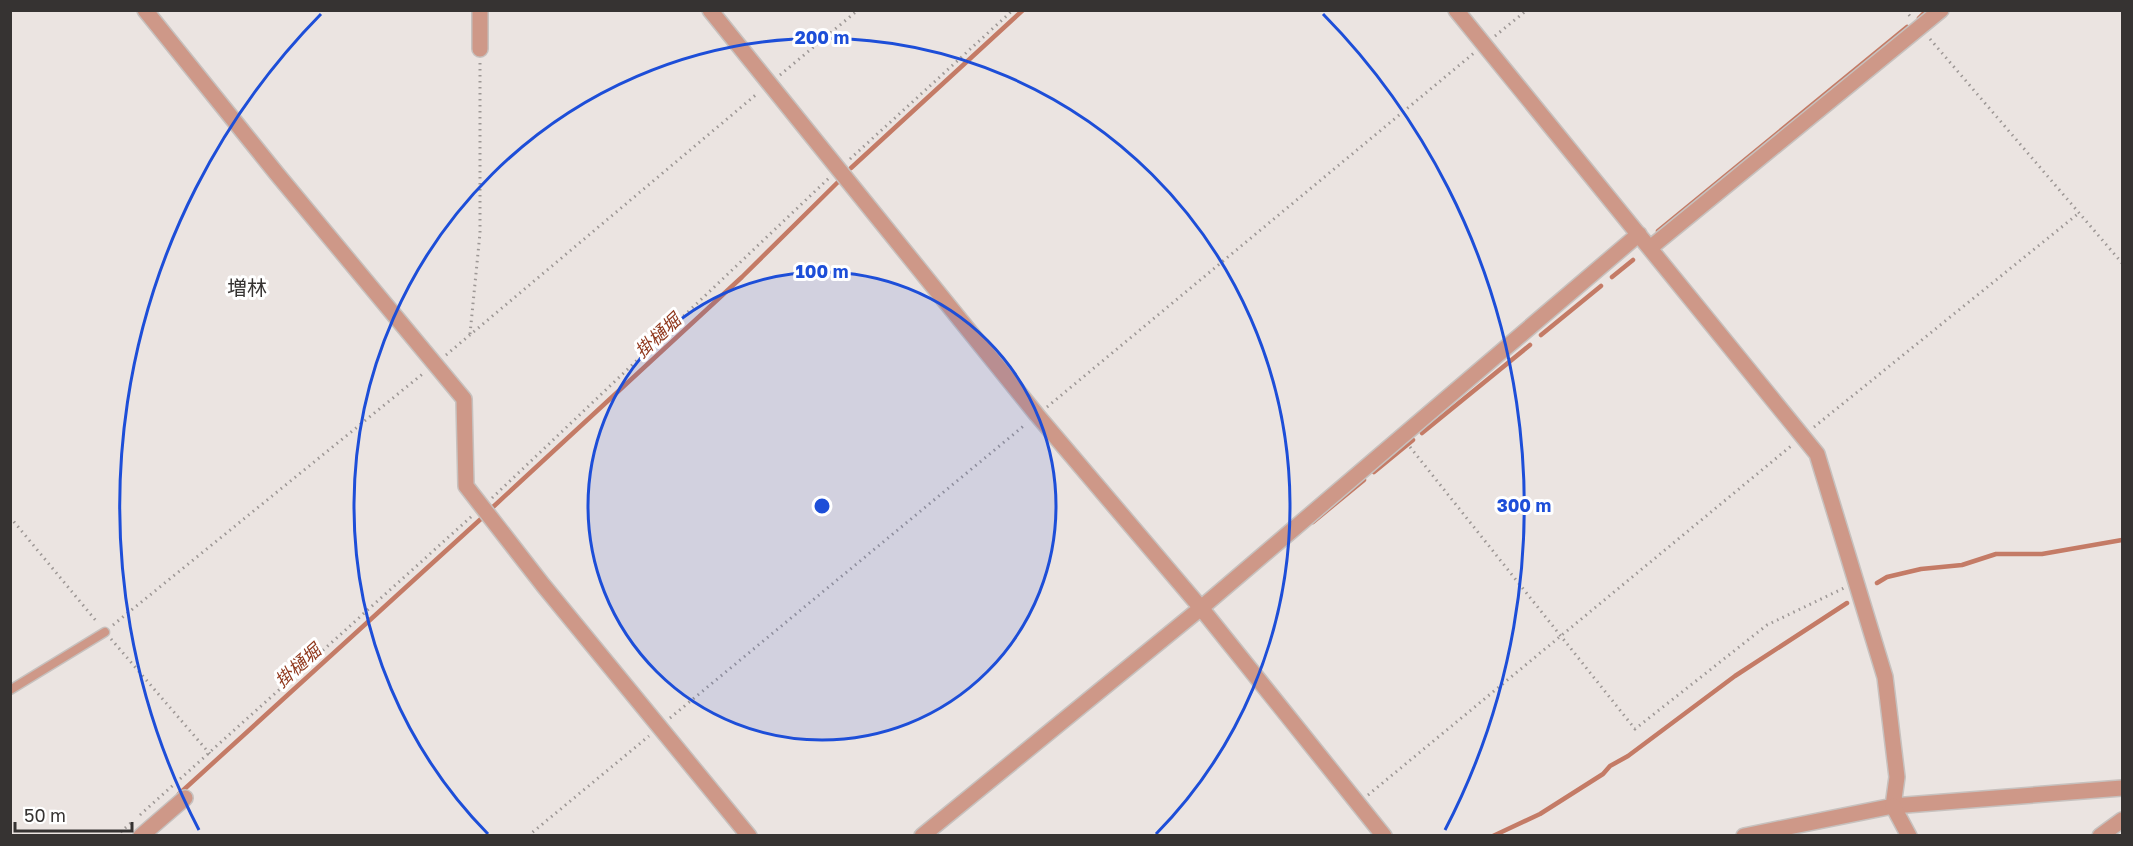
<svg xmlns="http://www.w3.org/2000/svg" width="2133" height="846" font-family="'Golos Text','Noto Sans JP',sans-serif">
  <rect width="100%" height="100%" fill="#ebe4e1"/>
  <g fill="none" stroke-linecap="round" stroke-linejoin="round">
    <!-- stream -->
    <path stroke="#c47b66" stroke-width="4.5" d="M1919 18 1927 10
      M851 168 1023 10
      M1658 231 1907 27
      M1612 277 1633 260
      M1541 335 1601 286
      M1422 433 1530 345
      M1374 472 1413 440
      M493 507 742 277 838 182
      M1313 522 1364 480
      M1877 583 1887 577 1921 569 1962 565 1996 554H2042L2122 540
      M179 794 483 517
      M1493 836 1540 814 1603 774 1610 766 1628 756 1735 676 1847 603"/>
    <!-- service casing -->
    <g stroke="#c7c1be" stroke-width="11">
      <path id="service" d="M10 690 105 632"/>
    </g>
    <!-- minor casing -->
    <g stroke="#c7c1be" stroke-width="18">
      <path id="minor" d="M145 10 277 174 464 399 466 486 543 585 749 836
        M480 10V49
        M710 10 1037 415 1201 608 1384 836
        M1456 10 1817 454 1885 677 1897 777 1893 806
        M1650 248 1941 10
        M141 836 185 798
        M922 836 1201 608 1639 234
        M1744 836 1893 806 2122 788
        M2100 836 2122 820"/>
    </g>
    <!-- tertiary casing -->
    <g stroke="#c7c1be" stroke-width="18">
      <path id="tertiary" d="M1893 806 1909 836"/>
    </g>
    <!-- path -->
    <path stroke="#9d9795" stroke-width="3" stroke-dasharray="1.5 4.5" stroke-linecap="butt" d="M1905 10 1910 16
      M1495 36 1527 10
      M1930 39 2122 263
      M780 75 858 10
      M850 159 1013 10
      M470 334 480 233V63
      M446 355 758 93
      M1047 407 1474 53
      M1814 427 2079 213
      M1410 447 1635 729 1767 625 1844 588
      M492 498 829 178
      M10 517 97 622
      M113 625 425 372
      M111 639 210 754
      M670 718 1026 424
      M1368 795 1791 446
      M140 815 472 516
      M116 836 133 821
      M528 836 649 736"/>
    <!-- service -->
    <use href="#service" stroke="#ce9888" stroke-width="8"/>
    <!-- minor -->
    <use href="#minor" stroke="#ce9888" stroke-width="15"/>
    <!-- tertiary -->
    <use href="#tertiary" stroke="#ce9888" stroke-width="15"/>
  </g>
  <!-- distance rings -->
  <circle cx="822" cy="506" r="234" fill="#1d4ed8" fill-opacity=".12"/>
  <g fill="none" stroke="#1d4ed8" stroke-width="3">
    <circle cx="822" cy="506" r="234"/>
    <path d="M488 834A468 468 0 1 1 1156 834"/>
    <path d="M199 830A702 702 0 0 1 321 14M1323 14A702 702 0 0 1 1445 830"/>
  </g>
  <g text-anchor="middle" stroke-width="6" stroke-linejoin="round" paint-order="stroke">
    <!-- water labels -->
    <g font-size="18" font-style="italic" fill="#90381d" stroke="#fff">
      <text transform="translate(658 336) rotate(-43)" y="6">掛樋堀</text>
      <text transform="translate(298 666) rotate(-42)" y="6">掛樋堀</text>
    </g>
    <!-- quarter labels -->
    <g font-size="20" fill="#363332" stroke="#fff">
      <text x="247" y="295">増林</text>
    </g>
  </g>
  <circle cx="822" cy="506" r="9" fill="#1d4ed8" stroke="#fff" stroke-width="3"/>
  <g font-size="18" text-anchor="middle" font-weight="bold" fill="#1d4ed8" stroke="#fff" stroke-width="6" stroke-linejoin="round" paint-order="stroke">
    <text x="822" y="44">200 m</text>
    <text x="822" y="278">100 m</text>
    <text x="1524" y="512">300 m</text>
  </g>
  <!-- border -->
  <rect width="2133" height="846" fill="none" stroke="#363332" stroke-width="24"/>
  <!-- scale -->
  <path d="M15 822v9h117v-9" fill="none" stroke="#363332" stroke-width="3"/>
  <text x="24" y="822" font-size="18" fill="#363332" stroke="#ffffff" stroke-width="4.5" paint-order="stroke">50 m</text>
</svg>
